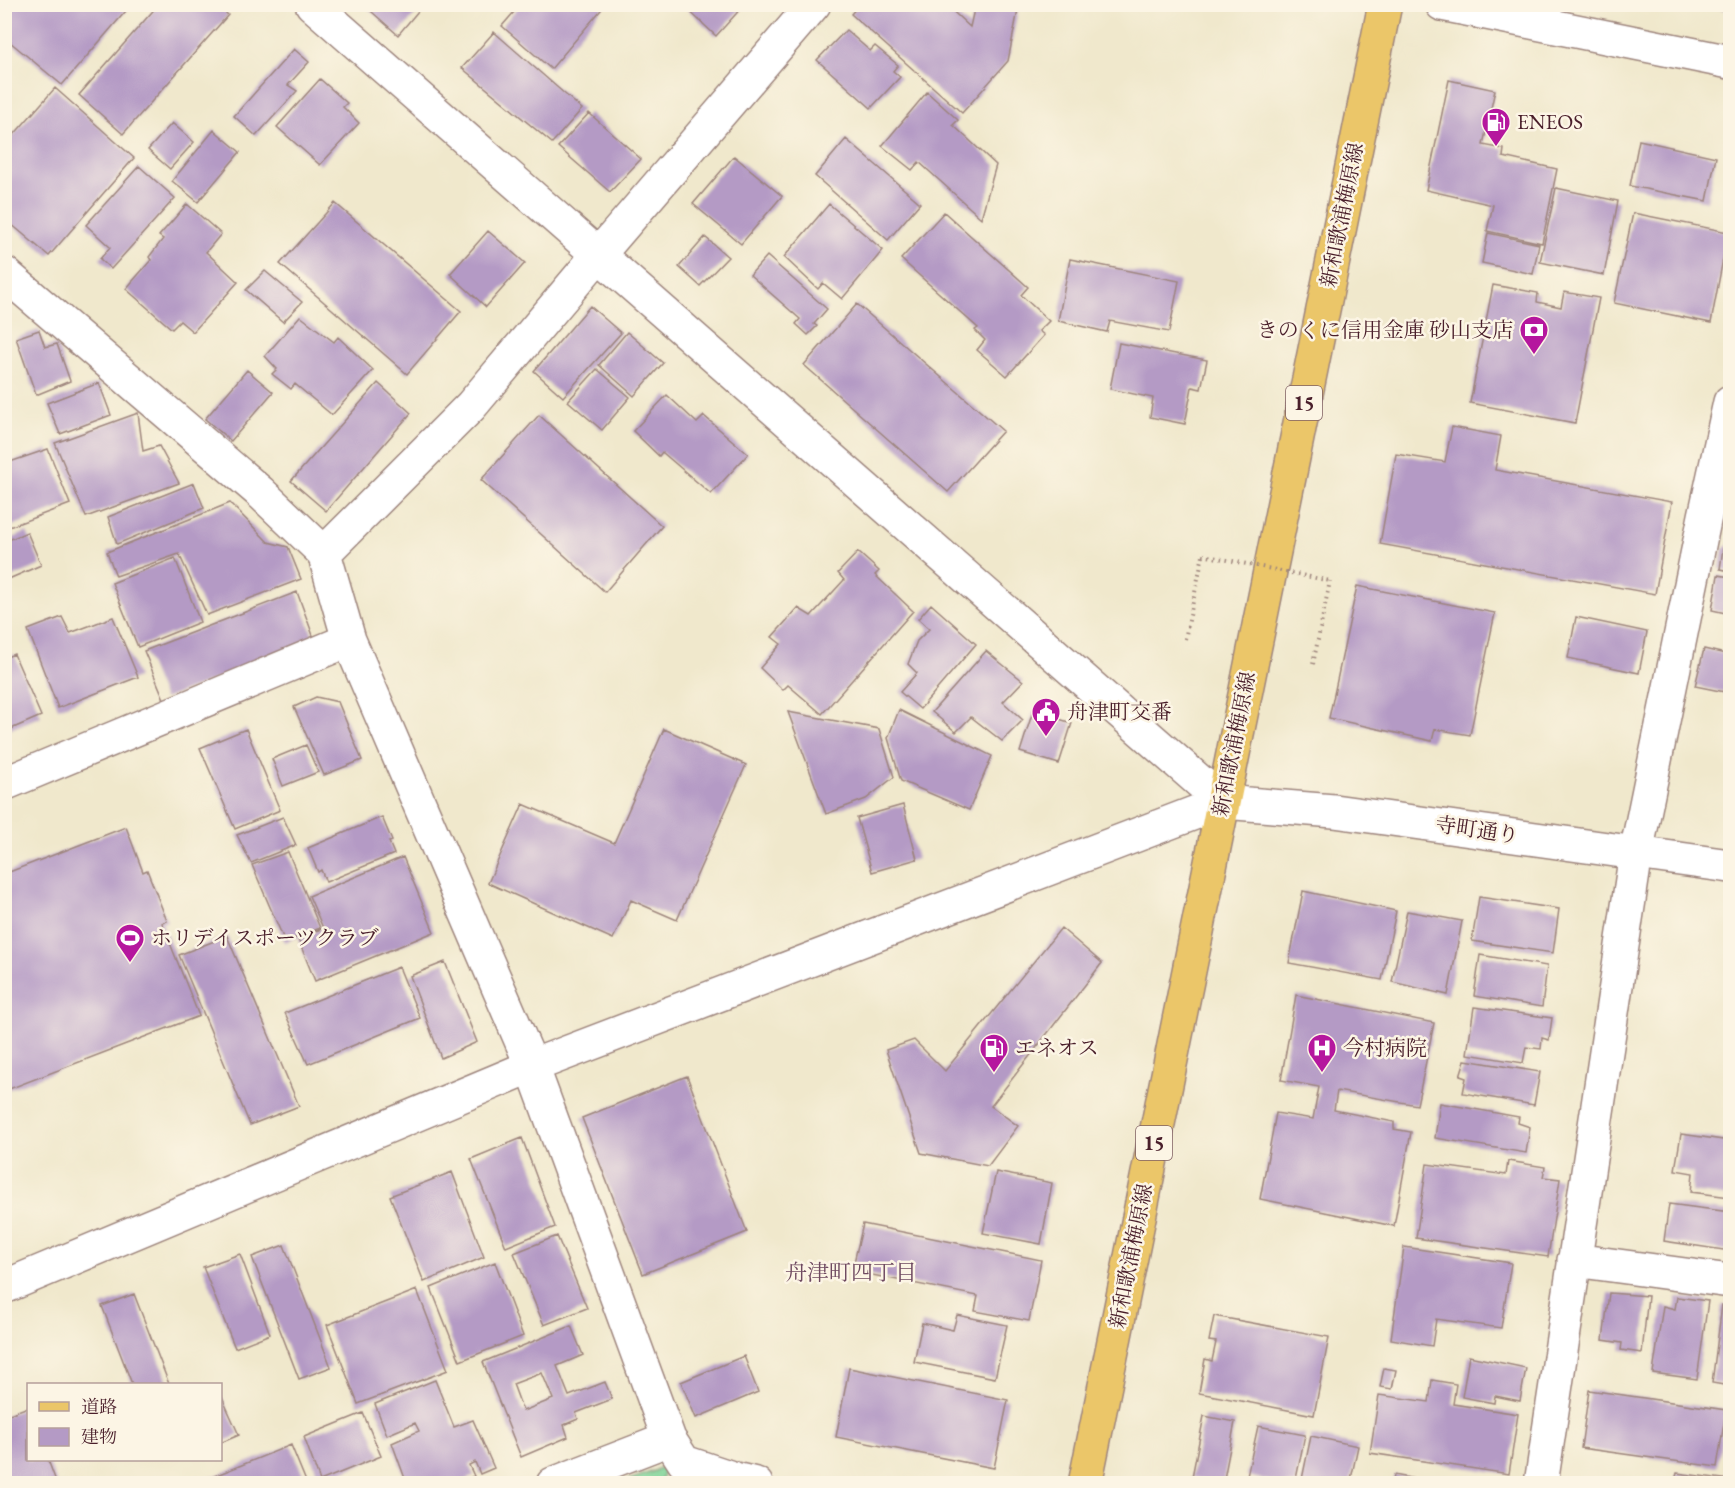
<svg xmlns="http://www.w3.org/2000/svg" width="1735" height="1488" font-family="'EB Garamond','Noto Serif JP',serif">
  <rect width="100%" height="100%" fill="#fcf5e5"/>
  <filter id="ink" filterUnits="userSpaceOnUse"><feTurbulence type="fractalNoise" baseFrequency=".0167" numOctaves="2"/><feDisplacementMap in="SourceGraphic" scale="12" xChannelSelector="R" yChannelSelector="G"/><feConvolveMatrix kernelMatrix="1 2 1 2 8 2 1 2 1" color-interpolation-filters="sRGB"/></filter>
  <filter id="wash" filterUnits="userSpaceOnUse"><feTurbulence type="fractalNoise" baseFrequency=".008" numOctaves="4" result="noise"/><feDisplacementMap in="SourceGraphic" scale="24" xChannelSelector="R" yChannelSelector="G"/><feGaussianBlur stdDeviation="1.35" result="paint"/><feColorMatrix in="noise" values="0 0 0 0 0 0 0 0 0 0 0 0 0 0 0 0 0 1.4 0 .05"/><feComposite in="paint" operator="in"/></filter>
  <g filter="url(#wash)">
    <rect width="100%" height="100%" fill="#f0e8cc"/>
    <!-- green -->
    <path fill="#7ed498" stroke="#647a62" stroke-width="1.5" d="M665 1467 661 1483H621Z"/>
    <g id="blocks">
      <!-- building -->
      <path fill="#b49ac5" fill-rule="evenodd" d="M4 4H132L62 85 4 37Z
        M159 4H216L228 15 123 134 79 95Z
        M363 4H424L398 35Z
        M521 4H606L551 69 502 26Z
        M682 4H745L716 36Z
        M860 4H945L970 27 975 5H1019L1008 61 962 113 851 14Z
        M1704 5H1730V11Z
        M846 30 870 51 875 46 898 65 893 71 900 77 871 108 817 60Z
        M494 32 582 109 552 143 462 68Z
        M294 49 309 62 288 85 297 91 256 136 234 116Z
        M320 79 347 103 343 107 359 123 320 165 277 127Z
        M1449 80 1495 90 1483 145 1504 149 1503 157 1557 169 1542 243 1487 231 1493 205 1426 190Z
        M55 88 134 158 49 256 4 218V146Z
        M927 92 958 120 953 125 996 165 981 218 919 162 912 170 882 146Z
        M589 113 641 159 610 192 558 147Z
        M172 123 194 142 170 169 148 150Z
        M214 130 240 152 198 202 172 181Z
        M846 139 920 203 888 240 815 176Z
        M1639 140 1716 157 1707 201 1630 186Z
        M734 156 782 196 741 244 693 204Z
        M139 166 175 198 111 269 100 259 110 247 86 225Z
        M1556 188 1618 201 1604 275 1540 262Z
        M335 203 461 311 407 374 280 264Z
        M187 204 221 234 206 252 238 282 193 332 180 321 172 329 126 289 151 260 149 257 163 239 159 236Z
        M829 204 883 250 842 299 823 283 818 289 784 257Z
        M944 212 1028 287 1021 295 1049 321 1039 331 1044 335 1007 376 977 350 985 340 975 330 978 328 901 259Z
        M1633 213 1728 232 1711 323 1614 303Z
        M488 231 525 263 486 307 450 274Z
        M1488 233 1539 244 1533 274 1482 263Z
        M705 237 728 257 700 286 679 267Z
        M767 256 827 309 814 324 817 326 808 335 796 324 800 319 750 275Z
        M1070 259 1179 281 1169 332 1110 321 1107 332 1058 321Z
        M265 271 302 302 283 322 246 290Z
        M1493 285 1538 293 1537 302 1561 307 1564 292 1599 298 1575 423 1470 403Z
        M857 304 1003 431 948 492 804 365Z
        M590 306 621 333 563 397 534 371Z
        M300 316 334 342 338 337 373 370 332 415 295 384 291 389 272 374 277 369 265 356Z
        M39 330 45 347 57 344 70 381 36 395 16 338Z
        M627 332 663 363 634 396 599 365Z
        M1119 343 1207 360 1201 389 1192 387 1185 424 1150 417 1153 398 1110 389Z
        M597 369 630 397 602 430 568 401Z
        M247 370 273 392 231 441 205 419Z
        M99 383 111 415 60 434 47 403Z
        M378 383 411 413 326 511 291 481Z
        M667 395 697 423 704 416 748 454 711 494 662 452 659 456 633 431Z
        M138 413 143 451 159 446 179 483 86 517 55 443Z
        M539 415 662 526 605 592 481 480Z
        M1452 427 1501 436 1495 470 1672 502 1655 594 1380 544 1396 454 1445 462Z
        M48 449 70 504 4 529V464Z
        M194 483 204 508 117 544 108 517Z
        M230 503 268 542 288 547 301 579 207 615 179 554 116 576 107 552Z
        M27 532 41 565 4 581V542Z
        M1730 544V571L1720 569 1723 549Z
        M858 552 879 571 875 575 913 611 822 714 788 685 783 690 760 668 781 644 772 637 798 608 811 616 844 580 838 573Z
        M175 558 200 622 138 647 112 583Z
        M1718 575 1730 577V614L1712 610Z
        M1357 586 1495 613 1470 735 1435 729 1432 741 1329 718Z
        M297 592 315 641 164 699 144 651Z
        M931 604 976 644 920 709 900 692 917 673 908 664 917 641 929 629 918 619Z
        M62 617 70 633 113 617 138 677 58 708 28 630Z
        M1576 617 1647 632 1639 673 1568 658Z
        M1704 649 1730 655V693L1695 686Z
        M986 651 1023 681 1003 702 1023 720 1002 741 971 717 956 732 932 712Z
        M14 654 41 716 4 732V658Z
        M316 697 338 702 362 760 324 775 294 707Z
        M899 710 992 756 969 810 901 781 888 738Z
        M1033 711 1072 723 1059 764 1020 752Z
        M788 712 879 729 894 777 866 799 826 814Z
        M246 729 280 810 235 829 200 748Z
        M664 729 746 765 677 920 631 900 613 939 488 883 523 804 614 843Z
        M306 745 318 772 283 786 272 759Z
        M903 805 917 859 872 872 857 818Z
        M283 817 296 845 251 863 237 835Z
        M382 817 392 841 389 842 394 854 326 882 321 870 318 872 308 848Z
        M126 827 143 872 147 870 167 921 162 923 199 1016 4 1091V874Z
        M288 852 320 928 285 942 252 865Z
        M403 857 434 932 315 981 298 939 323 928 309 896Z
        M1303 891 1396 911 1382 980 1289 963Z
        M1479 897 1559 909 1553 953 1472 941Z
        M1407 911 1462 921 1448 995 1392 982Z
        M1061 928 1102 963 991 1106 1018 1126 988 1166 921 1153 886 1050 914 1040 945 1071Z
        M227 936 299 1106 250 1125 179 955Z
        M1480 955 1547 966 1542 1007 1474 996Z
        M445 962 477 1042 441 1058 410 976Z
        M399 967 420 1018 308 1064 285 1013Z
        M1296 995 1434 1023 1417 1105 1337 1091 1334 1110 1394 1122V1129L1411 1132 1394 1226 1260 1199 1276 1113 1313 1119 1319 1087 1281 1080Z
        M1474 1007 1552 1018 1549 1040 1542 1038 1541 1049 1526 1047 1523 1063 1467 1054Z
        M1465 1060 1540 1072 1534 1105 1463 1093 1466 1078 1460 1076Z
        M687 1076 747 1232 643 1274 582 1118Z
        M1440 1103 1519 1117 1518 1123 1530 1127 1526 1153 1435 1138Z
        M1681 1134 1730 1141V1197L1691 1192 1693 1173 1675 1170Z
        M522 1138 555 1227 506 1247 471 1159Z
        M1508 1161 1545 1167 1543 1177 1560 1179 1548 1257 1416 1238 1427 1164 1506 1175Z
        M452 1172 484 1257 424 1282 390 1196Z
        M996 1172 1052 1183 1041 1244 983 1233Z
        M1669 1204 1730 1212V1251L1664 1241Z
        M863 1224 1041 1260 1029 1321 975 1311 978 1296 852 1271Z
        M557 1236 587 1308 544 1325 514 1253Z
        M284 1245 331 1367 299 1379 252 1257Z
        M1404 1247 1511 1263 1501 1328 1436 1319 1432 1346 1391 1339Z
        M240 1254 270 1334 235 1348 203 1267Z
        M495 1262 523 1336 460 1361 431 1288Z
        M417 1290 448 1370 358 1404 327 1325Z
        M1609 1293 1648 1296 1642 1353 1621 1350 1622 1343 1603 1340Z
        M134 1294 169 1384H132L102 1306Z
        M1677 1297 1708 1301 1697 1379 1653 1373 1663 1306 1675 1309Z
        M1722 1305 1730 1306V1386L1712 1383Z
        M957 1315 1007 1325 995 1378 914 1362 922 1323 953 1330Z
        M1214 1316 1329 1337 1314 1415 1199 1393 1205 1359 1212 1361 1216 1342 1209 1341Z
        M571 1326 583 1355 557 1366 569 1396 605 1382 612 1399 576 1413 578 1419 564 1425 568 1437 521 1457 483 1362ZM542 1373 553 1399 523 1411 513 1384Z
        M744 1356 758 1392 696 1418 681 1382Z
        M1469 1356 1526 1368 1520 1401 1495 1396 1494 1403 1462 1397Z
        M849 1368 1008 1400 994 1468 836 1437Z
        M1384 1368 1396 1370 1392 1389 1380 1387Z
        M435 1380 454 1427 473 1420 494 1468 480 1474 475 1462 469 1465 474 1476 456 1484H407L392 1443 419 1431 415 1423 387 1435 375 1404Z
        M1432 1380 1456 1384 1453 1404 1518 1414 1509 1474 1370 1453 1379 1395 1429 1402Z
        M1589 1390 1726 1410 1717 1467 1581 1448Z
        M220 1393 239 1435 220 1443Z
        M28 1407V1460H48L57 1484H4V1416Z
        M363 1413 381 1456 320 1481 304 1437Z
        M1204 1416 1235 1422 1223 1484 1192 1477Z
        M1258 1426 1305 1435 1295 1484H1284L1247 1476Z
        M1311 1436 1358 1446 1350 1484H1301Z
        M291 1445 307 1484H197V1483Z
        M1677 1473 1730 1480V1484H1674Z
        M1394 1475 1431 1482V1484H1392Z"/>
    </g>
  </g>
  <g filter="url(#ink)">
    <use href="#blocks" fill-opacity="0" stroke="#9d847c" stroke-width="1.5"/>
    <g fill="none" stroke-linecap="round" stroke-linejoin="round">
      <!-- minor casing -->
      <g stroke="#9d847c" stroke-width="36">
        <path id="minor" d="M312 4 1223 802
          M1442 4 1730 62
          M4 273 260 492 324 553 349 640 532 1066 669 1439 553 1484
          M324 553 471 406 599 254 814 4
          M4 784 349 640
          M1574 1260 1730 1281
          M669 1439 684 1462 735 1479 756 1484
          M1541 1484 1636 853 1705 516 1730 402"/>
      </g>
      <!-- tertiary casing -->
      <g stroke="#9d847c" stroke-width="36">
        <path id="tertiary" d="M4 1287 532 1066 1223 802 1334 811 1730 866"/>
      </g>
      <!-- primary casing -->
      <g stroke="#9d847c" stroke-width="36">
        <path id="primary" d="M1085 1484 1385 4"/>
      </g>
      <!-- path -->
      <path stroke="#9d847c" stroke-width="4" stroke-dasharray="1.5 4.5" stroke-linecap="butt" d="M1185 639 1203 555
        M1313 664 1330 581"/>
      <!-- minor -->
      <use href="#minor" stroke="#fff" stroke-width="33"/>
      <!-- tertiary -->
      <use href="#tertiary" stroke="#fff" stroke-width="33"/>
      <!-- primary -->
      <use href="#primary" stroke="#ebc669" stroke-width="33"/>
      <!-- path-bridge -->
      <path stroke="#9d847c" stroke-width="4" stroke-dasharray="1.5 4.5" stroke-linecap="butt" d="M1203 555 1330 581"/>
    </g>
  </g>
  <!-- icons -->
  <defs>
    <g id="fuel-pin" transform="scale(1.5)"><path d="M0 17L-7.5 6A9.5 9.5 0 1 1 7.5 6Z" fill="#b5179e" stroke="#fcf5e5"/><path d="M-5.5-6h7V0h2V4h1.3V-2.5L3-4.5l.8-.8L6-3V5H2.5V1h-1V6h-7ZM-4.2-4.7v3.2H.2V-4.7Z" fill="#fff"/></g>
    <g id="bank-pin" transform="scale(1.5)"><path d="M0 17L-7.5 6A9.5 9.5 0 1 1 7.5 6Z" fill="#b5179e" stroke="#fcf5e5"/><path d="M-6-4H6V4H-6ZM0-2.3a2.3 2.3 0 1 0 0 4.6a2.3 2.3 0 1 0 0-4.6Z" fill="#fff"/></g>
    <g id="civic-pin" transform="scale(1.5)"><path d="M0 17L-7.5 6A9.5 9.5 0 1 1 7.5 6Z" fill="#b5179e" stroke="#fcf5e5"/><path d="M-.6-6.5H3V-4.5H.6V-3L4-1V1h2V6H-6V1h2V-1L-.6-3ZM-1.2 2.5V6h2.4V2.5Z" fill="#fff"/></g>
    <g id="stadium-pin" transform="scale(1.5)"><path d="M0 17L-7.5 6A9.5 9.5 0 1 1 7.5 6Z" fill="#b5179e" stroke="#fcf5e5"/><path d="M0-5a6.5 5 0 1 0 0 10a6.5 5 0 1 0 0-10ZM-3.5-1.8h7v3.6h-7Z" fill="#fff"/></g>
    <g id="hospital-pin" transform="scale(1.5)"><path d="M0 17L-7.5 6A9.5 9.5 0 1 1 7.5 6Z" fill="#b5179e" stroke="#fcf5e5"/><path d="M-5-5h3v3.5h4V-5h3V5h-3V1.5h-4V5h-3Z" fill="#fff"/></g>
  </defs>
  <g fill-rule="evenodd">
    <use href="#fuel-pin" x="1496" y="122"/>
    <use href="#bank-pin" x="1534" y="330"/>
    <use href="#civic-pin" x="1046" y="712"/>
    <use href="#stadium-pin" x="130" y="938"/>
    <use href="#fuel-pin" x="994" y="1048"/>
    <use href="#hospital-pin" x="1322" y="1048"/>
  </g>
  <g text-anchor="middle" stroke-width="5" stroke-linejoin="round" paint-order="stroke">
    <!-- shield labels -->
    <g fill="#fcf5e5" stroke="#7f5f63" stroke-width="1.5">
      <rect x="1286" y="386" width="36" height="34" rx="4.5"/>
      <rect x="1136" y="1126" width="36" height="34" rx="4.5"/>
    </g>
    <g font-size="20" font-weight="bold" fill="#4a1f2b">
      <text x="1304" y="410">15</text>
      <text x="1154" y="1150">15</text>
    </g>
    <!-- poi labels -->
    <g font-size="21" fill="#4a1f2b" stroke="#fcf5e5" text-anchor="start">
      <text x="1517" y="129">ENEOS</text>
      <text x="1513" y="337" text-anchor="end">きのくに信用金庫 砂山支店</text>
      <text x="1067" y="719">舟津町交番</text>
      <text x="151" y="945">ホリデイスポーツクラブ</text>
      <text x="1015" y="1055">エネオス</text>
      <text x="1343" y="1055">今村病院</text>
    </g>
    <!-- street labels -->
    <g font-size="21" fill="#4a1f2b" stroke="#fcf5e5">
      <text transform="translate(1342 215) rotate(-79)" y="7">新和歌浦梅原線</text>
      <text transform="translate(1234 744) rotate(-79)" y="7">新和歌浦梅原線</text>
      <text transform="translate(1477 830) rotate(8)" y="7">寺町通り</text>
      <text transform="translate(1131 1256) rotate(-79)" y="7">新和歌浦梅原線</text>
    </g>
    <!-- neighbourhood labels -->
    <g font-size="22" fill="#6f4a61" stroke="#fcf5e5">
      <text x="851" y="1280">舟津町四丁目</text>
    </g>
  </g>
  <!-- margin -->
  <rect width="1735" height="1488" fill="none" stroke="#fcf5e5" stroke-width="24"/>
  <!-- legend -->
  <rect x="27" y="1383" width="195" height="78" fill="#fcf5e5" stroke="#b59f9b" stroke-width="1.5"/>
  <rect x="39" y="1402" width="30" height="9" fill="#ebc669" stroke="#b59f9b" stroke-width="1.5"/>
  <text x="81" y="1413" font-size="18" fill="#4a1f2b">道路</text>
  <rect x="39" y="1428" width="30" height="18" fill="#b49ac5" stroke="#b59f9b" stroke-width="1.5"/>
  <text x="81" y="1443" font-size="18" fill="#4a1f2b">建物</text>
</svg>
